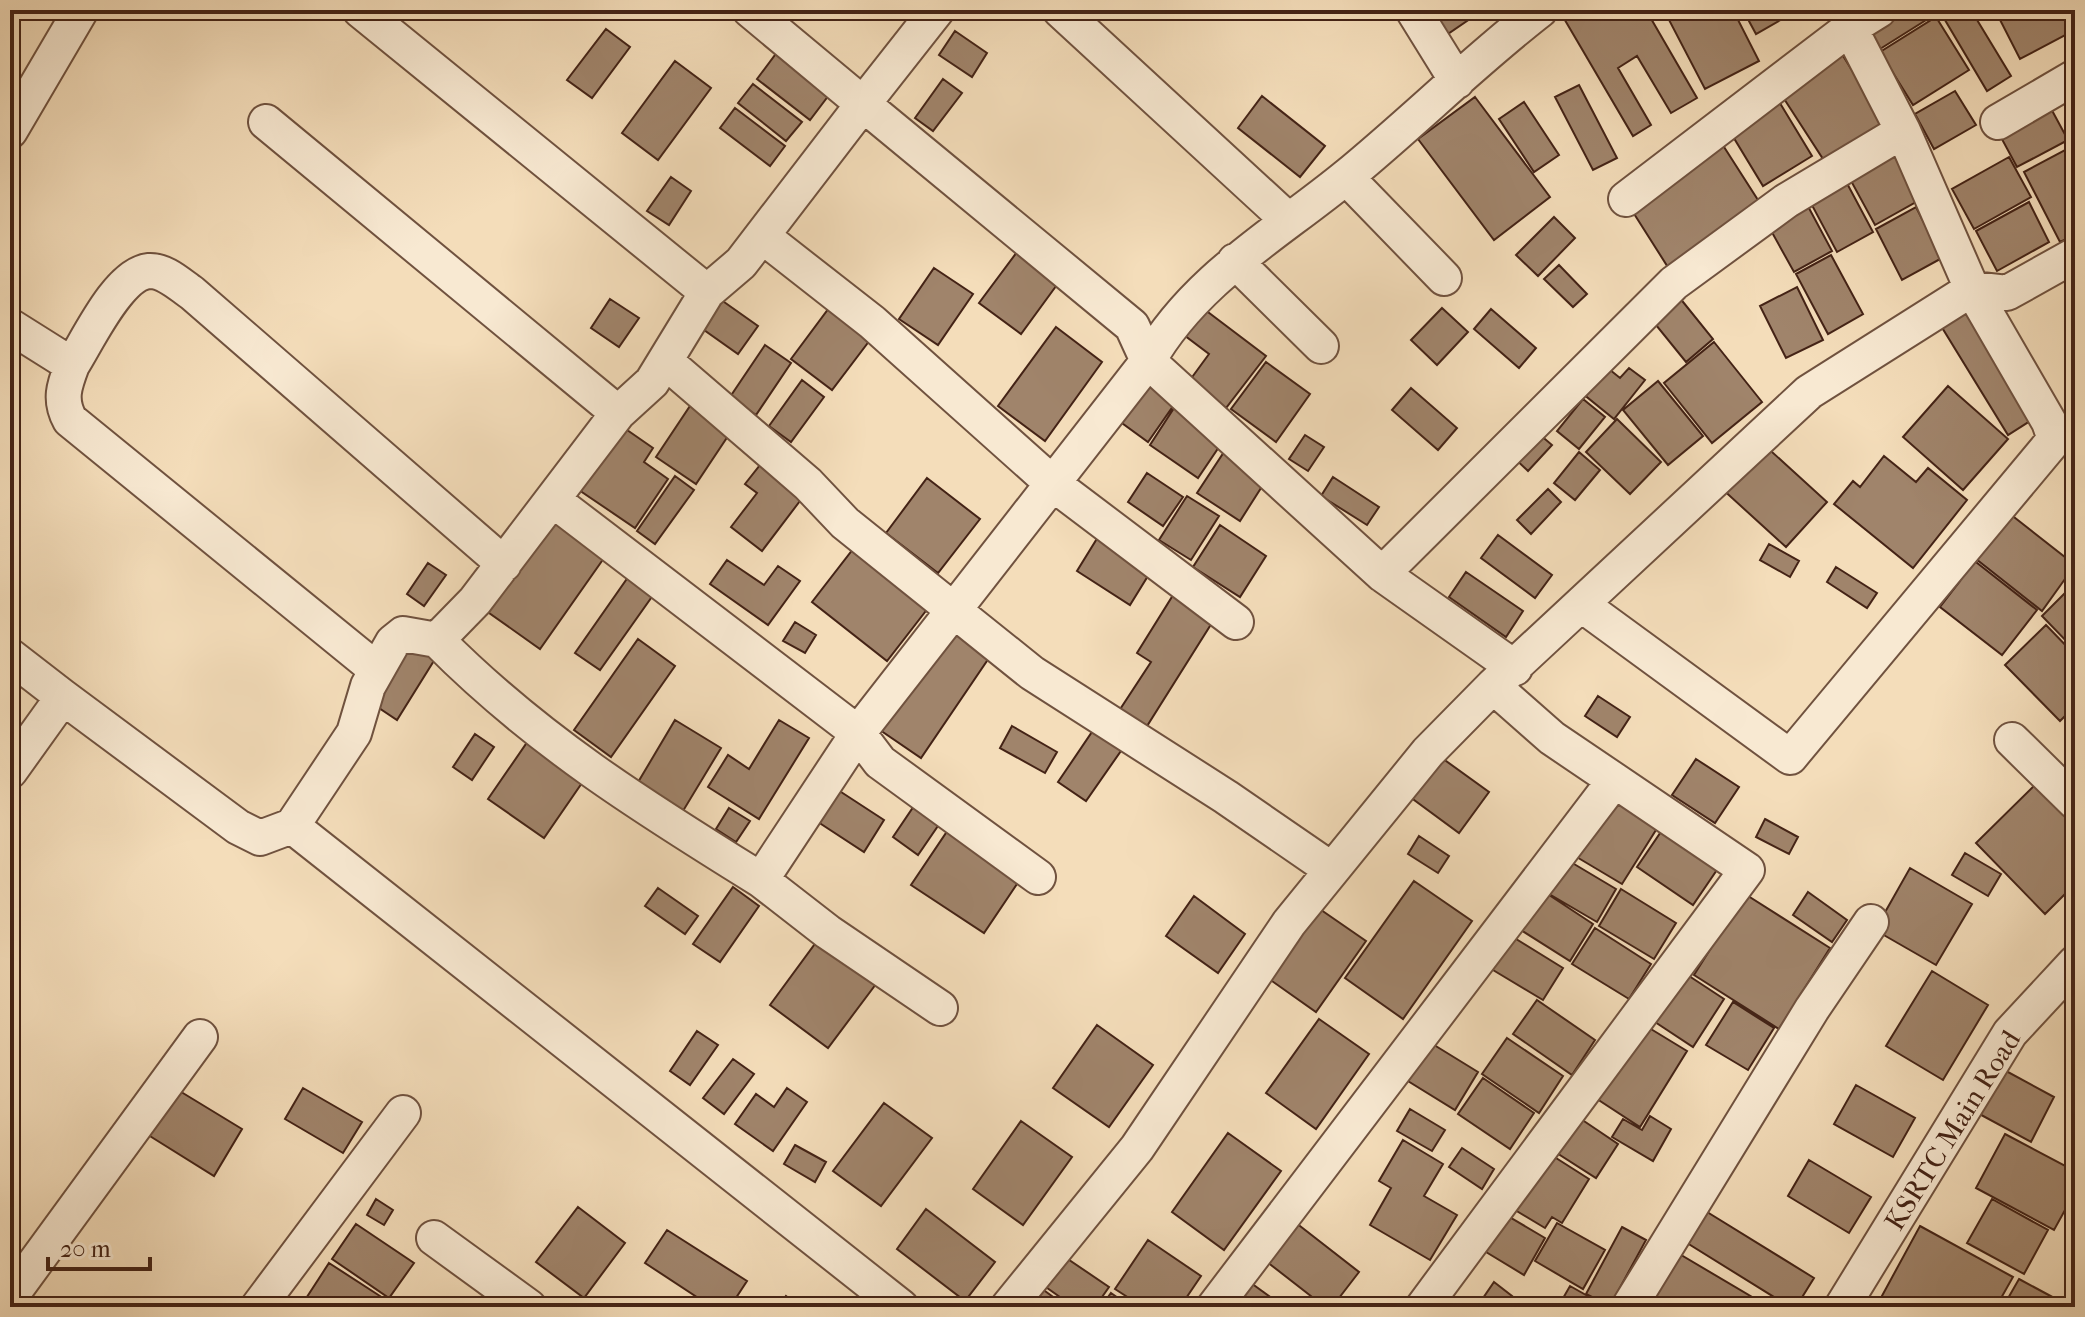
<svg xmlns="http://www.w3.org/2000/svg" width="2085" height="1317" font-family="'IM FELL French Canon',serif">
  <rect width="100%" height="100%" fill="#f4ddba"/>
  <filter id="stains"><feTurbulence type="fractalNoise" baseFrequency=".0025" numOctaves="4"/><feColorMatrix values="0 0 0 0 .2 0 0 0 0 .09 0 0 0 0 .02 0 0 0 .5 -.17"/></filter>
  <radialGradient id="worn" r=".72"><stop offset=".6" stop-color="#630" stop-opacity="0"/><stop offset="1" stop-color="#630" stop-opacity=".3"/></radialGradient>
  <!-- building -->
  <path fill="#a0846b" stroke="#442316" stroke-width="2" d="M1420 10H1483L1439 40Z
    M1559 10H1646L1697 98 1671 113 1637 56 1618 68 1651 125 1633 136Z
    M1682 10H1733L1759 61 1705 89 1668 18Z
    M1743 10H1798L1756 34Z
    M1886 10H1942L1880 49 1864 24Z
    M1961 10H1971L2011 76 1987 91 1945 20Z
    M1995 10H2074L2075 30 2020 59Z
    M1936 17 1969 70 1913 105 1880 52Z
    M606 29 630 47 592 98 567 80Z
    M955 31 987 53 972 77 939 55Z
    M778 51 832 91 810 120 757 79Z
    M1840 51 1885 123 1825 162 1779 91Z
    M675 61 711 88 658 160 622 133Z
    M943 79 962 93 933 131 915 118Z
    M753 84 802 122 786 141 738 103Z
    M1579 85 1617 158 1593 170 1555 97Z
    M1955 91 1976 125 1934 149 1915 114Z
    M1775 95 1812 156 1763 186 1726 125Z
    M1262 96 1325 146 1300 177 1238 128Z
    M1475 97 1550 197 1494 240 1418 139Z
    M1524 102 1559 155 1534 172 1499 119Z
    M2048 103 2068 140 2017 167 1997 130Z
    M735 108 785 146 770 166 720 128Z
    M1717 136 1765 211 1671 272 1631 209Z
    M1891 141 1923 198 1875 225 1844 168Z
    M2065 150 2075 169V235L2060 242 2024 172Z
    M2009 157 2031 197 1974 229 1952 189Z
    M1842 174 1873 232 1837 252 1806 194Z
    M671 177 691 191 669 225 647 211Z
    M1803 197 1832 251 1794 272 1764 218Z
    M2029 202 2049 242 1997 271 1976 231Z
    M1916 207 1942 258 1902 280 1876 229Z
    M1554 217 1575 238 1538 276 1516 255Z
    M1017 252 1059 282 1021 334 979 303Z
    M1831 255 1863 314 1828 334 1796 274Z
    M1559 265 1587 294 1573 307 1544 279Z
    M934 268 973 294 938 345 899 319Z
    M1797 287 1823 340 1786 358 1760 306Z
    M1675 292 1713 339 1686 362 1647 314Z
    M717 297 758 326 738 354 697 325Z
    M610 299 639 318 619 347 591 328Z
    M1968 302 2038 416 2008 435 1938 321Z
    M1196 303 1266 356 1226 408 1190 380 1209 354 1176 329Z
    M829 308 870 340 832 390 791 359Z
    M1442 308 1468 332 1437 365 1411 340Z
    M1491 309 1536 348 1519 368 1474 329Z
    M1056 327 1102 362 1045 441 998 406Z
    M1714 342 1762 402 1712 443 1664 383Z
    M765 345 791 363 756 415 730 397Z
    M1599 361 1620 378 1629 368 1645 380 1614 419 1577 389Z
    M1266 362 1310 394 1276 442 1231 409Z
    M1144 376 1178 399 1148 442 1115 418Z
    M2075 377V396L2066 386Z
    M802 380 824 397 791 442 769 426Z
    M1658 381 1703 436 1668 465 1623 410Z
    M1948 386 2008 439 1963 490 1903 437Z
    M1411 388 1457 428 1438 450 1392 410Z
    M1583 399 1605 417 1579 449 1557 431Z
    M694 400 734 427 696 484 656 457Z
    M1176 405 1225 438 1198 478 1150 445Z
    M1617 419 1661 462 1630 494 1586 452Z
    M617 423 653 448 644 462 668 479 635 528 573 486Z
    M1532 428 1552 445 1528 471 1509 453Z
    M1305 435 1324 447 1308 471 1289 459Z
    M1761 442 1827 502 1786 547 1720 487Z
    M1226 449 1268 477 1240 521 1197 493Z
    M1579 452 1600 470 1575 500 1554 483Z
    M1884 456 1916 482 1928 468 1967 500 1913 568 1834 504 1853 481 1860 487Z
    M764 460 806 493 762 551 731 527 757 493 745 484Z
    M1147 473 1183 497 1163 526 1128 502Z
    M675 476 694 490 655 544 637 531Z
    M1333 477 1379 507 1367 525 1321 496Z
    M927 478 980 519 938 573 886 533Z
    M1548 489 1561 502 1531 534 1517 520Z
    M1187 496 1219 516 1191 560 1159 540Z
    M2005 510 2075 565 2042 611 1971 555Z
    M546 517 604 558 540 649 482 608Z
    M1220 525 1266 556 1240 597 1193 567Z
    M1498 535 1552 575 1535 598 1481 558Z
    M1098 537 1151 571 1130 605 1077 571Z
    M857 544 932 603 887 661 812 602Z
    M1769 544 1799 561 1790 577 1760 560Z
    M1967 555 2037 610 2002 655 1940 607 1960 581 1951 575Z
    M727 560 764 585 778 566 800 581 768 625 710 584Z
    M428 563 446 575 424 606 407 594Z
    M1836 567 1877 593 1867 608 1827 582Z
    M1466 572 1523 611 1506 637 1449 597Z
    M631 573 656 591 600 670 575 653Z
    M2075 583V650L2042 616Z
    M1175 592 1215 618 1142 734 1115 717 1151 662 1137 653Z
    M795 622 816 635 805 653 783 641Z
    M949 622 993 652 921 758 877 728Z
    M2046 625 2075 655V706L2060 721 2005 665Z
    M638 639 675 666 611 757 574 730Z
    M408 642 435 659 397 720 370 702Z
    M1598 696 1630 717 1617 737 1585 716Z
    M675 720 721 748 683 811 637 784Z
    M779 720 809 738 759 819 708 787 728 755 749 769Z
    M1012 726 1057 752 1045 773 1000 748Z
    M1094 729 1123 748 1086 801 1058 782Z
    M475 734 494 747 472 780 453 767Z
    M528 741 584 780 544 838 488 799Z
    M1435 753 1489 792 1459 833 1406 794Z
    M1696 759 1739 787 1715 823 1672 795Z
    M2040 780 2075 816V884L2045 914 1976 843Z
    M838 790 884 820 864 852 818 822Z
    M1613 792 1661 822 1622 884 1575 856Z
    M916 803 942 820 918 855 893 837Z
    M729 808 750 821 736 842 716 829Z
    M1765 819 1798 837 1789 854 1756 837Z
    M1667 823 1723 861 1693 905 1637 867Z
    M948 830 1021 878 984 933 911 885Z
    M1419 836 1449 856 1438 873 1408 854Z
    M1965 853 2001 874 1988 896 1952 875Z
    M1564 858 1616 889 1597 922 1544 891Z
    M1910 868 1972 904 1936 965 1875 930Z
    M1414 881 1472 921 1403 1019 1345 978Z
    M733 887 759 906 720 962 693 944Z
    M658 888 698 916 685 934 645 906Z
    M1540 889 1593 924 1570 961 1516 927Z
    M1621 889 1676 923 1654 959 1599 926Z
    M1808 892 1847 920 1832 942 1793 915Z
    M1745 894 1830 948 1779 1029 1694 975Z
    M1194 896 1245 934 1218 973 1166 936Z
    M1311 903 1366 941 1316 1012 1262 974Z
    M1595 928 1651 964 1629 999 1572 964Z
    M1508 934 1563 968 1543 1000 1488 967Z
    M820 937 879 980 828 1048 770 1005Z
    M1932 971 1988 1005 1943 1080 1886 1046Z
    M1683 972 1724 999 1693 1047 1652 1020Z
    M1537 1000 1595 1040 1572 1075 1513 1034Z
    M1733 1002 1774 1028 1748 1070 1706 1045Z
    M1319 1019 1369 1054 1316 1129 1266 1093Z
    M1641 1023 1687 1051 1640 1127 1594 1097Z
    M1097 1025 1153 1065 1109 1127 1053 1088Z
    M697 1031 718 1045 690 1085 670 1071Z
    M1507 1038 1563 1076 1539 1113 1482 1074Z
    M1426 1040 1478 1072 1455 1110 1403 1078Z
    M733 1059 754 1074 724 1114 703 1098Z
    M1995 1065 2054 1097 2031 1142 1972 1110Z
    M1483 1078 1534 1113 1510 1149 1458 1114Z
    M1856 1085 1915 1118 1893 1157 1834 1124Z
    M173 1087 242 1129 214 1176 145 1133Z
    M303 1088 362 1122 343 1153 285 1119Z
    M787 1088 807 1102 773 1151 735 1124 756 1094 774 1107Z
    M884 1103 932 1138 881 1206 833 1171Z
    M1410 1109 1445 1130 1432 1151 1397 1131Z
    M1572 1113 1618 1144 1596 1178 1549 1148Z
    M1650 1116 1671 1129 1653 1161 1612 1137 1623 1119 1642 1130Z
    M1021 1121 1072 1157 1023 1225 973 1189Z
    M1228 1133 1281 1171 1224 1250 1172 1212Z
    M2005 1134 2075 1171V1192L2054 1230 1976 1188Z
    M1403 1140 1443 1164 1424 1196 1457 1215 1430 1260 1370 1225 1391 1188 1379 1181Z
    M795 1145 826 1162 815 1182 784 1164Z
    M1462 1148 1494 1169 1482 1189 1449 1167Z
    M1545 1151 1589 1179 1562 1223 1552 1217 1545 1228 1510 1207Z
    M1809 1160 1871 1197 1849 1233 1788 1196Z
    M376 1199 393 1210 384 1225 367 1215Z
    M1992 1199 2048 1230 2024 1274 1967 1243Z
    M578 1207 625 1243 584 1298 536 1262Z
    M1699 1207 1814 1278 1796 1307H1790L1679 1238Z
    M926 1209 995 1262 965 1301 897 1249Z
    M1501 1212 1545 1238 1524 1275 1481 1249Z
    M1291 1219 1359 1272 1332 1307H1325L1262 1258Z
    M1557 1223 1605 1250 1583 1289 1535 1261Z
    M356 1224 414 1263 389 1298 332 1259Z
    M1920 1226 2013 1277 1996 1307 1877 1305Z
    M1622 1227 1646 1240 1610 1306 1586 1294Z
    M667 1230 747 1281 730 1307H712L645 1263Z
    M1148 1240 1201 1276 1180 1307H1143L1115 1289Z
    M1671 1249 1769 1307H1636Z
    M1056 1251 1109 1287 1095 1307H1074L1036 1280Z
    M329 1263 383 1298 378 1307H308L303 1303Z
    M2019 1279 2071 1307H2003Z
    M1494 1282 1512 1296 1504 1307 1479 1304Z
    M1251 1283 1284 1307H1234Z
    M1038 1286 1067 1307H1023Z
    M1570 1286 1602 1304 1600 1307H1558Z
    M1111 1293 1131 1307H1101Z
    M786 1296 801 1307H778Z"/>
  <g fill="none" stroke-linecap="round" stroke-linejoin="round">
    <!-- minor casing -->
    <g stroke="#70523f" stroke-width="38">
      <path id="minor" d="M360 10 707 292
        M750 10 863 104 937 10
        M1060 10 1288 220
        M1413 10 1457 81
        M266 122 618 413
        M1998 122 2075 77
        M10 131 81 10
        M1346 177 1444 278
        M1626 199 1850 28 1879 10
        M762 236 872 322 1052 483 1236 622
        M1235 261 1321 346
        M10 326 72 365C64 386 59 400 70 420L377 670
        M665 361 808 484 845 523 1032 673 1226 797 1332 870
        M72 365C88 340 118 274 149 271 165 270 180 285 192 293L504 564
        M553 500 858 733 880 762 1038 877
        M1382 574 1674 283 1786 201 1903 131
        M1582 605 1790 757 2055 439 2049 422 1972 289 1903 131 1850 28
        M437 640C536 740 643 807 761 880L858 733 1148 361C1195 279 1275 235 1346 177 1412 123 1473 62 1540 10
        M10 656 63 697 10 771
        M63 697 238 827 260 838 292 826 354 733 368 686 393 642 403 634 437 640 475 601 618 413 652 382 707 292 741 263 863 104 1132 326 1148 361 1382 574 1515 668
        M2012 740 2075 802
        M292 826 901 1307
        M761 880 828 932 940 1008
        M434 1238 529 1307
        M10 1297 200 1037
        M258 1307 403 1113
        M1008 1307 1137 1148 1289 923 1428 752 1493 686 1809 392 1972 289 2007 293 2075 255
        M1214 1307 1614 781
        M1423 1307 1747 870 1552 738 1493 686
        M1629 1307 1812 1009 1871 922
        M1842 1307 2010 1033 2075 963"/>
    </g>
    <!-- minor -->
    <use href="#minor" stroke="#f8e9d2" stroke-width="34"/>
  </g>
  <g text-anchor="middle" stroke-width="6" stroke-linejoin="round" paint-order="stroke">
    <!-- street labels -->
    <g font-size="28" fill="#442316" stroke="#f8e9d2">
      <text transform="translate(1952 1130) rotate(-58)" y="10">KSRTC Main Road</text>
    </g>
  </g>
  <!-- margin -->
  <rect width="2085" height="1317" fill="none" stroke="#f4ddba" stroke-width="40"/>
  <rect x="12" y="12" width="2061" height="1293" fill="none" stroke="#442316" stroke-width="4"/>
  <rect x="20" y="20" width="2045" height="1277" fill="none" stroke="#442316" stroke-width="2"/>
  <!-- scale -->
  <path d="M48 1257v12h102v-12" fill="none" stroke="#442316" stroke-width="4"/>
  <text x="60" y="1257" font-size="24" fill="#442316" stroke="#f8e9d2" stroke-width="6" paint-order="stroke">20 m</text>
  <rect width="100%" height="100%" filter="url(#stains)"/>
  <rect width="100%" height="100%" fill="url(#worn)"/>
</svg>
